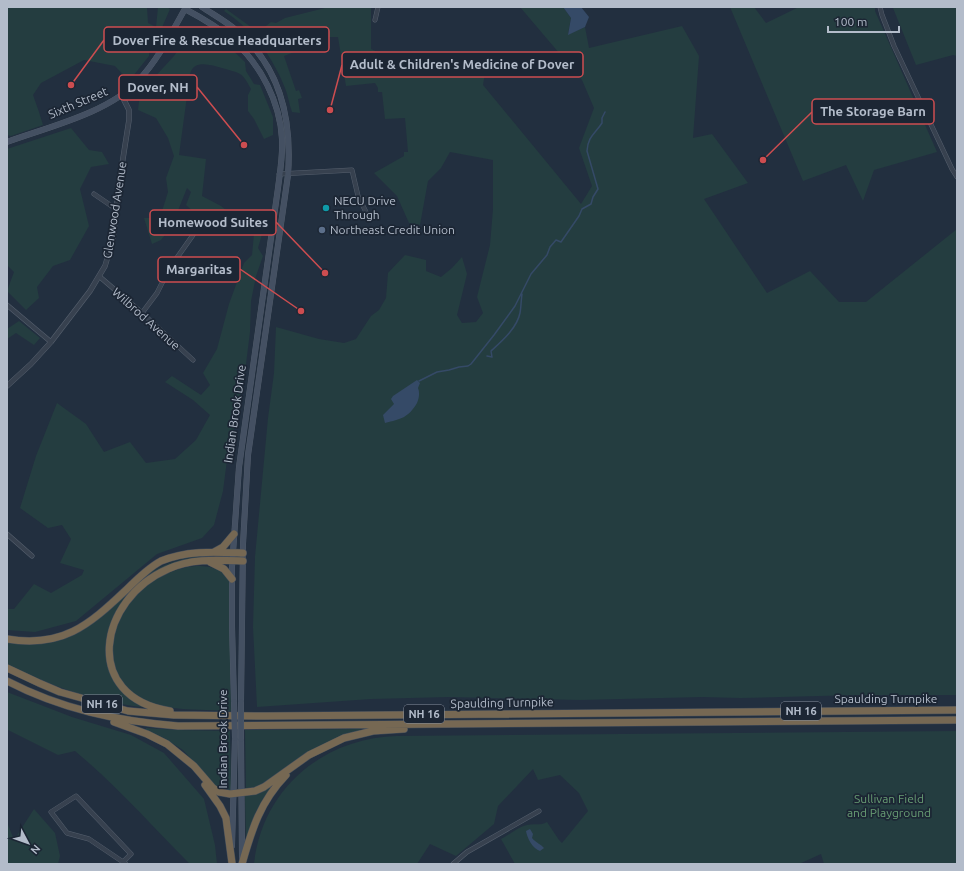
<svg xmlns="http://www.w3.org/2000/svg" width="964" height="871" font-family="Ubuntu,sans-serif">
  <rect width="100%" height="100%" fill="#222f3f"/>
  <!-- green -->
  <path fill="#243d40" d="M7 7H147L148 23 156 27 158 7H167L170 9 157 39 150 42 149 56 129 81 115 66 84 60 41 83 33 95 39 112 43 125 11 136 7 135Z
    M329 7H371V49L408 66 467 72 486 67 483 85 581 204 592 186 579 148 594 108 582 80 520 7H563L571 18 568 34 585 27 589 48 682 26 699 56 693 138 712 134 748 183 704 199 767 293 810 271 839 302H866L957 229V695H857L740 698 702 697 580 700 449 697 371 699 257 707 253 627 255 557 268 418 274 373 276 327 319 339 344 343 356 339 371 316 379 310 386 298 388 273 405 255 426 260V271L441 277 452 268 462 257 467 274 457 315 462 323 476 322 483 313 477 297 490 245 493 209V160L450 152 441 168 428 181 420 225 409 223 397 196 374 173 404 156V152H408L405 118 385 119 382 92H378V88L375 83 346 86 338 37H321V39L296 47 297 51 284 56 296 91 299 90 302 98 298 99 300 113 292 112C289 104 288 95 285 88 272 56 253 30 224 11L226 9 251 27 261 30 271 22 276 23 285 18Z
    M730 7H754L766 23 799 7H875V11L937 152 874 170 863 201 846 165 803 181Z
    M900 7H957V56L953 55 916 65 893 8Z
    M192 29 207 36 210 32 223 41 245 62 246 71 254 84 260 85 273 117V135L264 139 254 119 248 111V95L251 89C248 84 245 77 240 74 235 71 228 70 222 68 211 65 194 59 190 74L179 155 206 159 202 196 221 206 235 217 245 219 253 223 234 221 223 214V219L213 230 186 205 191 192 187 188 175 218 180 230 168 231 161 240 152 244 144 218H157L162 211 168 192 166 178 174 156 168 138 156 118 138 110 140 93 174 56Z
    M71 128 89 150 102 152 109 164 91 167 80 189 89 226 70 260 53 266 37 287 39 298 26 310 7 291 14 272 7 265V149Z
    M255 223 265 224 258 248 263 256 256 276 251 301 250 332 245 372 237 415 227 460 223 491 214 525 202 538 157 554 76 621 35 632 7 630V609H14L34 584 51 593 82 575 84 570 60 563 71 539 62 525 48 528 20 508 36 456 57 403 86 424 104 452 130 442 146 463 175 459 196 440 210 415 193 400 165 382 172 376 201 395 210 385 203 373 217 349 229 304 244 263 252 255Z
    M19 321 40 338 34 345 16 333 7 339V329Z
    M205 556V558L163 569 114 617 110 668 142 706V707C94 702 50 685 7 665V643H32L64 637 151 572C168 562 185 557 205 556Z
    M196 566C209 566 224 568 229 581L231 711C212 710 160 710 146 702 74 660 129 571 196 566Z
    M7 692 72 717 131 735 164 753 204 799 215 845 217 864H190C152 826 116 785 75 751L58 755 8 730 7 732Z
    M146 728 178 730 230 731 231 790 222 789 216 786 183 750 164 738 146 730Z
    M360 729V731L344 736 260 787 246 788 245 730Z
    M957 731V864H824L821 854 799 864H515L501 839C509 835 518 827 527 825 534 823 540 826 547 822L559 840 562 843 588 811 579 793 560 775 538 780 533 769 498 806 494 824 456 856 430 844 417 864H254C262 789 323 738 397 736Z
    M273 784 274 785 256 812 246 838 245 796Z
    M34 809 55 833 60 856 58 864H7V822L14 840Z"/>
  <!-- water -->
  <path fill="#354a67" d="M563 7H581L589 17 585 27 568 35 571 18Z
    M417 380 420 383 418 388C420 393 419 398 417 403 408 418 401 419 385 423L383 415 394 404 391 399 393 396Z
    M530 829 533 834 532 838C536 843 541 844 544 848L540 851C533 849 527 838 526 831Z"/>
  <g fill="none" stroke-linecap="round" stroke-linejoin="round">
    <!-- stream -->
    <path stroke="#354a67" stroke-width="1.5" d="M487 356 492 357 491 351C502 341 517 328 520 313 521 308 521 301 522 294
      M419 381 437 372 449 370 459 367 468 366 471 364 494 335 515 306 531 274 547 255 550 247 556 240 561 242 579 216 582 209 591 204 593 197 598 189 587 151C588 136 595 134 602 123V118L605 112"/>
    <!-- minor casing -->
    <g stroke="#555f6d" stroke-width="5">
      <path id="minor" d="M880 7 882 15 894 46 952 169 957 177
        M375 20 378 7
        M279 174 352 170 358 196 366 212
        M94 194 116 209
        M100 277 142 313 193 360
        M7 305 51 342
        M142 313 157 293 169 269 193 235
        M7 534 32 556
        M123 862 131 854 76 796 51 812 67 833 89 839 126 864
        M453 864 467 852 539 811"/>
    </g>
    <!-- tertiary casing -->
    <g stroke="#555f6d" stroke-width="5.5">
      <path id="tertiary" d="M7 386 31 364 51 342 90 291 105 266 113 239 119 184 129 120V110L122 96"/>
    </g>
    <!-- secondary casing -->
    <g stroke="#555f6d" stroke-width="6">
      <path id="secondary" d="M202 7C214 15 227 22 237 31 281 67 292 120 288 175L248 455 243 544 241 702
        M185 9C202 18 219 28 233 40 261 65 280 102 282 139 283 155 280 172 278 188L239 467 232 567V626L234 702
        M7 142C48 127 108 113 138 81 158 60 172 32 186 7
        M241 739 242 858
        M232 846 235 738"/>
    </g>
    <!-- motorway casing -->
    <g stroke="#424c5a" stroke-width="8">
      <path id="motorway" d="M214 552 223 547 234 534
        M210 562 224 569 232 579
        M7 639C62 648 88 626 126 590 136 580 148 568 161 561 187 550 216 552 243 553
        M7 668 39 683 60 692 128 711 174 715 265 716 957 710
        M7 681C61 709 117 721 178 726L957 720
        M170 711C81 697 98 599 168 569 191 558 218 560 243 561
        M114 722 147 734 167 744 194 766 213 788 219 792 230 794 255 791 264 787 309 755 344 738 373 731 404 729
        M205 785 220 806 226 818 232 863
        M242 864C252 829 260 802 286 775"/>
    </g>
    <!-- minor -->
    <use href="#minor" stroke="#37414f" stroke-width="4"/>
    <!-- tertiary -->
    <use href="#tertiary" stroke="#37414f" stroke-width="4.5"/>
    <!-- secondary -->
    <use href="#secondary" stroke="#445062" stroke-width="5.5"/>
    <!-- motorway -->
    <use href="#motorway" stroke="#766853" stroke-width="7"/>
    <!-- secondary-bridge casing -->
    <g stroke="#555f6d" stroke-width="6" stroke-linecap="butt">
      <path id="secondary-bridge" d="M234 702 235 738
        M241 702V739"/>
    </g>
    <!-- secondary-bridge -->
    <use href="#secondary-bridge" stroke="#445062" stroke-width="5.5"/>
  </g>
  <!-- markers -->
  <circle fill="#0f9aa8" stroke="#1c2634" stroke-width="1.5" cx="326" cy="208" r="4"/>
  <circle fill="#5c6f8a" stroke="#1c2634" stroke-width="1.5" cx="322" cy="230" r="4"/>
  <g text-anchor="middle" stroke-width="3.5" stroke-linejoin="round" paint-order="stroke">
    <!-- shield labels -->
    <g fill="#1c2634" stroke="#868f9d" stroke-width="1">
      <rect x="82" y="695" width="40" height="18" rx="3"/>
      <rect x="781" y="702" width="40" height="18" rx="3"/>
      <rect x="404" y="705" width="40" height="18" rx="3"/>
    </g>
    <g font-size="11" font-weight="bold" fill="#b3bcca">
      <text x="102" y="708">NH 16</text>
      <text x="801" y="715">NH 16</text>
      <text x="424" y="718">NH 16</text>
    </g>
    <!-- street labels -->
    <g font-size="12" fill="#b3bcca" stroke="#1c2634">
      <text transform="translate(78 103) rotate(-23)" y="4">Sixth Street</text>
      <text transform="translate(115 210) rotate(-81)" y="4">Glenwood Avenue</text>
      <text transform="translate(146 319) rotate(42)" y="4">Wilbrod Avenue</text>
      <text transform="translate(235 414) rotate(-82)" y="4">Indian Brook Drive</text>
      <text x="886" y="703">Spaulding Turnpike</text>
      <text transform="translate(502 703) rotate(-1)" y="4">Spaulding Turnpike</text>
      <text transform="translate(223 739) rotate(-90)" y="4">Indian Brook Drive</text>
    </g>
    <!-- poi labels -->
    <g font-size="12" fill="#b3bcca" stroke="#1c2634" text-anchor="start">
      <text x="334" y="205">NECU Drive<tspan x="334" dy="14">Through</tspan></text>
      <text x="330" y="234">Northeast Credit Union</text>
    </g>
    <!-- park labels -->
    <g font-size="12" fill="#689d74" stroke="#1c2634">
      <text x="889" y="803">Sullivan Field<tspan x="889" dy="14">and Playground</tspan></text>
    </g>
  </g>
  <!-- callouts -->
  <path fill="none" stroke="#cd4d50" stroke-width="1.5" d="M71 85L104 40M330 110L342 65M244 145L197 87M763 160L812 112M325 273L276 222M301 311L240 269"/>
  <g fill="#cd4d50" stroke="#1c2634" stroke-width="1.5">
    <circle cx="71" cy="85" r="4"/>
    <circle cx="330" cy="110" r="4"/>
    <circle cx="244" cy="145" r="4"/>
    <circle cx="763" cy="160" r="4"/>
    <circle cx="325" cy="273" r="4"/>
    <circle cx="301" cy="311" r="4"/>
  </g>
  <g fill="#1c2634" stroke="#cd4d50" stroke-width="1.5">
    <rect x="104" y="27" width="225" height="25" rx="4"/>
    <rect x="342" y="52" width="241" height="25" rx="4"/>
    <rect x="119" y="75" width="78" height="25" rx="4"/>
    <rect x="812" y="99" width="122" height="25" rx="4"/>
    <rect x="150" y="210" width="126" height="25" rx="4"/>
    <rect x="158" y="257" width="82" height="25" rx="4"/>
  </g>
  <g font-size="13" text-anchor="middle" font-weight="bold" fill="#b3bcca">
    <text x="217" y="45">Dover Fire &amp; Rescue Headquarters</text>
    <text x="462" y="69">Adult &amp; Children's Medicine of Dover</text>
    <text x="158" y="92">Dover, NH</text>
    <text x="873" y="116">The Storage Barn</text>
    <text x="213" y="227">Homewood Suites</text>
    <text x="199" y="274">Margaritas</text>
  </g>
  <!-- border -->
  <rect width="964" height="871" fill="none" stroke="#b3bcca" stroke-width="16"/>
  <!-- north arrow -->
  <g transform="translate(28 843) rotate(131)" stroke="#1c2634" stroke-width="3" paint-order="stroke">
  <path d="M0-3L7 15L0 10L-7 15Z" fill="#b3bcca"/>
  <text y="-6" font-size="11" font-weight="bold" text-anchor="middle" fill="#b3bcca">N</text>
  </g>
  <!-- scale -->
  <path d="M828 26v6h71v-6" fill="none" stroke="#b3bcca" stroke-width="2"/>
  <text x="834" y="26" font-size="12" fill="#b3bcca" stroke="#1c2634" stroke-width="3" paint-order="stroke">100 m</text>
</svg>
